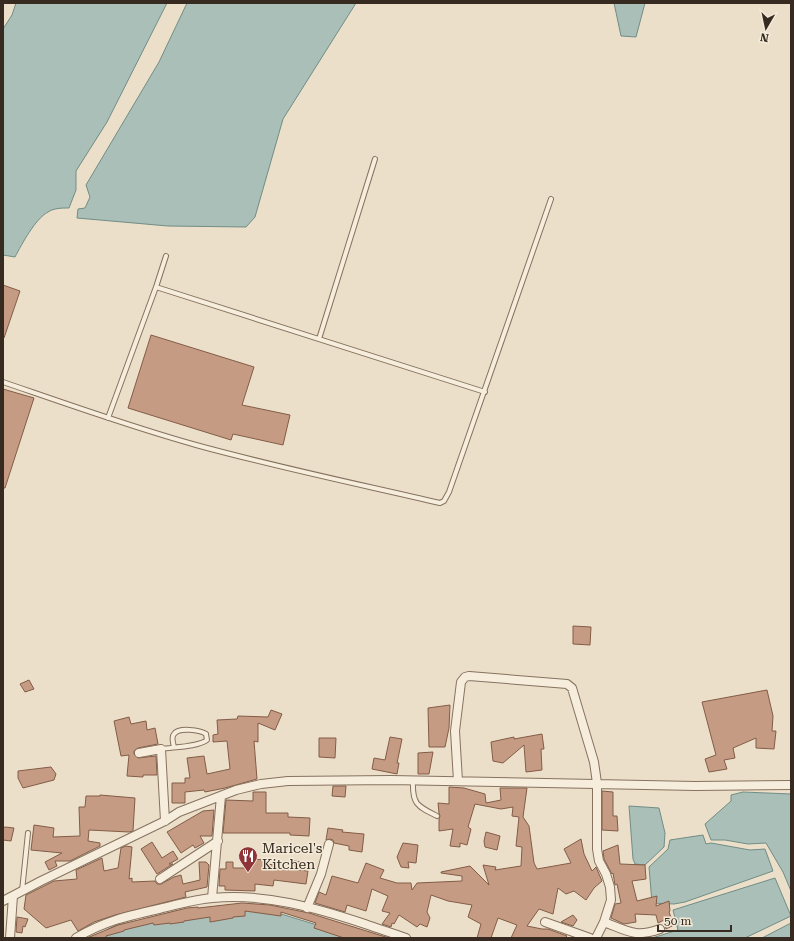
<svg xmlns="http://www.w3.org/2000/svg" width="794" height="941" font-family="'Roboto Serif',serif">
  <rect width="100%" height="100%" fill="#ebdfc9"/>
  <!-- water -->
  <path fill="#a9bfb8" stroke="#718d85" d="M16 3H167L107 122 76 171V190L69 208C62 208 54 208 48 212 35 219 22 244 15 257L3 255V29L12 15Z
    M187 3H356L283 119 255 217 246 227 168 226 77 218 78 209 85 208 90 197 86 185 159 62Z
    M614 3H645L636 37 621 36Z
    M743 792 791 794V891L783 872 766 843 748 844 725 840H711L705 824 731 801V795Z
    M629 806 659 808 665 833 664 847 645 865 635 864 633 859Z
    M703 835 706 844 711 843 750 850 765 849 773 871 685 902 674 904 652 903 649 867 668 849 670 840Z
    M775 878 791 916 745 938H652L678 930 673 910Z
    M249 904 359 938H272L252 930 201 938H97L108 929 117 925Z
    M791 923V938H762Z"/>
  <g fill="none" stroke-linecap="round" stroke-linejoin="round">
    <!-- river -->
    <path stroke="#a9bfb8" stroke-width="18" d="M171 938 186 932 288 931 309 938"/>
  </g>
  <!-- building -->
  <path fill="#c59c83" stroke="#835c47" d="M3 285 20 291 4 338H3Z
    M151 335 254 367 242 405 290 415 283 445 233 434 231 440 128 408Z
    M3 389 34 398 5 488H3Z
    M573 626 591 627 590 645 573 644Z
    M29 680 34 689 25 692 20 684Z
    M767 690 773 716 772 731H776L774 749 756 748V738L733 748 735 758 724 760 727 769 709 772 705 759 716 755 702 702Z
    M450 705 449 728 445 747H429L428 708Z
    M271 710 282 714 275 730 258 723V742L254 741 257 779 225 788 205 792 204 790 185 792V803H172V783H185V778H190L187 758 204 756 207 774 230 769 227 741 213 742V735L218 734 217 720 237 719 238 716 268 717Z
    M129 717 131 724 146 721 147 730 155 728 158 744 138 748 134 751V754L138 758 156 756 157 775H143V777L127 776 129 755 121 756 114 721Z
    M542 734 544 749H541L542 770 526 772 524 745 503 763 493 761 491 742 514 737V739Z
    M390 737 402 739 397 763H399L397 774 372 769 374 758 385 760Z
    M319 738H336L335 758 319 757Z
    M433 752 429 774H418V753Z
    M51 767 56 774 54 780 23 788 18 778V771Z
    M333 786H346L345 797 332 796Z
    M449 787 464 788 485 794 486 803 501 800 500 788H527L523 817 529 826 534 863 537 869 571 863 564 849 581 839 584 854 592 871 596 867 602 881 594 888 586 900 574 891 566 894 558 888 553 914 539 909 527 926 542 929H548L567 936 565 938H511L517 925 498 918 491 938H477L481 924 468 917 472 905 448 901 431 895 427 912 430 918 427 927 420 924 417 927 399 915 394 924 392 923 391 927 382 924 390 913 382 911 388 896 372 889 366 911 347 905 345 912 315 903 319 892 326 895 332 876 358 883 366 863 384 870 380 878 397 883H411L412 890 417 883 462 881V876L441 873V872L470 866 489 885 483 865 496 867 495 870 521 866 522 847 516 846 519 817 512 816 513 807 501 809 475 804 468 827 471 829 467 845 460 843V847L450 846 453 829 439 831V819L440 816 439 813 438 803 449 804Z
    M602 791 613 792V816H617L618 831 602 830Z
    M253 792H266V813H288V817L310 818 309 836 290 835V833H223L226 800 253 801Z
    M100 795 135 798 133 831 129 832 89 830 88 841 100 843V846L70 861H55L57 866 49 870 45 862 62 853 31 850 34 825 54 828 53 837 80 836 79 807H85L86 796H100Z
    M214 810 212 836H200L204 843 195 848 193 845 181 853 167 832 203 811Z
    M5 827 14 828 11 841 3 840V828Z
    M328 828 343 830 342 832 364 834 362 852 349 850V846L334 843 333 840 330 839 326 840Z
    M486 832 500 836 497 850 485 847 484 841Z
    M152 842 162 858 173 851 178 859 169 864H173L157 874 141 849Z
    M403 843 418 845 416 863 408 862 409 868 401 867 397 857Z
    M618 845 620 864 645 865 646 879 632 881 637 901 657 896 656 906 669 901 670 911 669 912 674 925 666 929 664 920 658 923 656 915 635 914 636 922 624 924 611 918 615 904 621 903 617 884 615 885 613 873 612 874 604 859 603 851Z
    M126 846 132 847 129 879 132 878V882L155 881 157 884H161L174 877 181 875 183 884 200 880 199 862H206L209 865 207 887 185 892 186 897 115 915 94 922 78 931 71 920 46 928 24 909 26 895 54 881 77 879 76 870 102 858 104 871 118 868 121 848Z
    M248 859 267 860 266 864 275 865V868L290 869 291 860 300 862 298 870 308 871 306 884 274 880 273 886 255 884V891L225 890V886H219L220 869H226V862H233V868H248Z
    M242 903 270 905 309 913 389 938H344L314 928 316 923 281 912V916L245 911V916L233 917V918L210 922V917L184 921V922L170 924V923L154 925 153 923 124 930V931L106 936V938H87L118 925 187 908 198 907V908Z
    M573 915 577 920 573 926 561 922Z
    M17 917 28 919 25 927 23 926 22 933 16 932Z"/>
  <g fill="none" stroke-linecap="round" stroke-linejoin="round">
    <!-- service casing -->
    <g stroke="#86725f" stroke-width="6">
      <path id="service" d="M156 287 485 392
        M319 339 375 159
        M3 382C67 404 131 427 196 445 276 467 358 484 440 503L444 501 449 492 551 199
        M108 418 156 287 166 256
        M161 749C173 747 198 747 207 740L206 734C200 730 179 727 174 734 171 737 173 743 174 747
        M413 781C412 804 417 806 437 816
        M22 891 28 833"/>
    </g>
    <!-- minor casing -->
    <g stroke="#86725f" stroke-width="10">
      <path id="minor" d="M139 753 161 749 165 821
        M458 781 455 731 461 682 465 677 469 676 567 684 572 688 594 762 597 783V849L599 861 606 874 610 887 611 900 604 922 596 938
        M160 879 218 841
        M212 898 221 796
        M3 901 41 881 165 821 179 812 236 790 261 784 288 781 391 780 695 786 791 785
        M307 908 321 874 329 844
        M545 922 590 938
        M604 922C628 931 635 938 660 929
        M10 938 13 896
        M76 938C104 921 128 916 159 909 177 905 195 899 213 898 264 893 317 908 365 924 379 929 392 933 406 938"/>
    </g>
    <!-- service -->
    <use href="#service" stroke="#f6eddc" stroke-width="4"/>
    <!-- minor -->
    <use href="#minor" stroke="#f6eddc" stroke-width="8"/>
  </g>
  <!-- icons -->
  <defs>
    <g id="restaurant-pin" transform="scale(1)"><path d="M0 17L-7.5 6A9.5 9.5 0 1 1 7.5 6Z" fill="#8f3539" stroke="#f3ead8"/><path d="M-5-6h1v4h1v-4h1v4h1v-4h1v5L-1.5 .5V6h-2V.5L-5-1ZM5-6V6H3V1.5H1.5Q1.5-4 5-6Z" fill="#fff"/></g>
  </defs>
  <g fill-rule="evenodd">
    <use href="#restaurant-pin" x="248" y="856"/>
  </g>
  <g text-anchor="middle" stroke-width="3" stroke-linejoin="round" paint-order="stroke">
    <!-- poi labels -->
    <g font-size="14" fill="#372b21" stroke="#f3ead8" text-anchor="start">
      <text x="262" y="853">Maricel's<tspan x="262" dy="16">Kitchen</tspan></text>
    </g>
  </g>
  <!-- border -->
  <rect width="794" height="941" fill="none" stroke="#372b21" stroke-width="8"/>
  <!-- north arrow -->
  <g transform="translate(766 28) rotate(189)" stroke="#f3ead8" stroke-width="3" paint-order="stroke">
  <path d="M0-3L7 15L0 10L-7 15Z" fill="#372b21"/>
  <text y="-6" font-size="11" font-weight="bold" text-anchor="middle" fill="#372b21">N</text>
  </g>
  <!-- scale -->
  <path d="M658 925v6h73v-6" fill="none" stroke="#372b21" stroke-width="2"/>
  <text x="664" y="925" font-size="12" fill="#372b21" stroke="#f3ead8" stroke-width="3" paint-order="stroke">50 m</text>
</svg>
